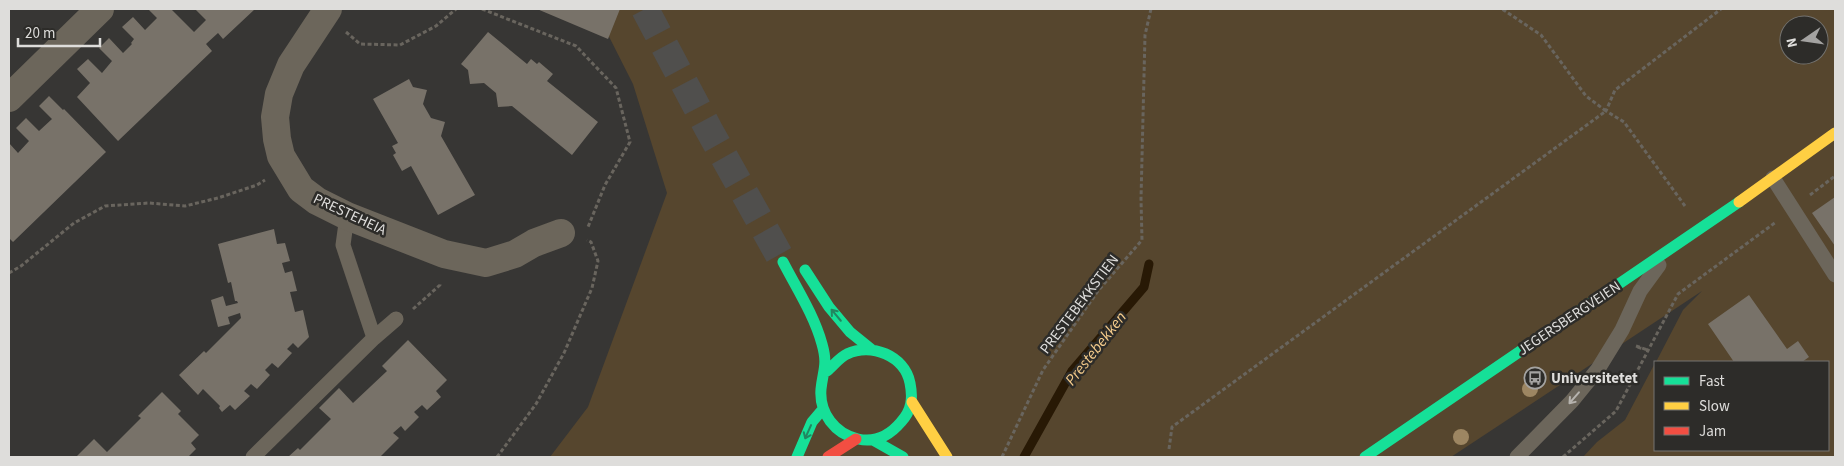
<svg xmlns="http://www.w3.org/2000/svg" width="1844" height="466" font-family="'Source Sans 3',sans-serif">
  <rect width="100%" height="100%" fill="#373634"/>
  <!-- green -->
  <path fill="#56462e" fill-rule="evenodd" d="M595 9H1835V457H1583L1597 442 1625 420 1655 363V450H1828V362H1656L1683 310 1702 291 1451 457H550L588 407 667 193 633 84ZM1789 25H1819V55H1789Z"/>
  <g fill="none" stroke-linecap="round" stroke-linejoin="round">
    <!-- stream -->
    <path stroke="#281905" stroke-width="9" d="M1024 457 1072 371 1144 287 1149 264"/>
  </g>
  <!-- building -->
  <path fill="#787269" d="M148 9H171L194 32 206 20 195 9H255L223 39 218 33 206 44 212 51 118 141 77 97 90 83 77 69 88 59 102 73 112 61 99 48 109 38 123 53 132 44 131 43 134 39 122 27 133 17 145 30 157 18Z
    M537 9H620L608 39Z
    M488 32 527 64 531 59 537 64 539 62 553 74 547 81 598 122 572 155 512 106 498 107 496 93 484 83 470 84 468 70 461 64Z
    M409 79 413 87 427 90 423 104 431 118 445 122 441 136 475 195 438 215 411 166 402 171 393 155 396 153 392 146 398 143 373 99Z
    M49 96 63 110 64 109 106 152 13 242 9 238V143L18 153 29 141 16 128 26 118 39 131 52 119 39 106Z
    M1835 197V246L1812 213Z
    M274 229 277 244 285 243 290 261 282 263 285 273 292 271 297 291 290 292 295 312 303 310 309 337 298 348 293 343 287 349 292 353 278 368 272 363 265 370 270 375 257 389 251 384 244 391 250 396 235 410 230 405 222 412 219 408 220 406 203 389 198 395 179 375 204 351 206 353 241 318 240 313 228 317 230 324 218 327 211 300 223 296 226 306 238 303 237 301H235L231 282 228 283 218 244Z
    M1749 295 1787 349 1798 341 1809 357 1802 362H1734L1708 324Z
    M408 340 447 380 436 391 441 397 427 410 422 405 414 412 419 417 405 431 401 426 393 433 399 438 380 457H288L298 448 300 450 331 419 319 408 339 388 353 403 387 371 382 366Z
    M162 392 181 411 178 414 199 435 191 443 196 449 188 457H76L94 439 107 452 141 418 138 416Z"/>
  <g fill="none" stroke-linecap="round" stroke-linejoin="round">
    <!-- primary-tunnel -->
    <path stroke="#504f4d" stroke-width="28" stroke-dasharray="28 14" stroke-linecap="butt" d="M645 9 709 130 783 262"/>
    <!-- path -->
    <path stroke="#69655e" stroke-width="3" stroke-dasharray="4 2.5" stroke-linecap="butt" d="M482 9 576 46 616 88 630 142 605 185 588 227
      M346 32 360 44 400 45 436 26 456 9
      M1810 195 1835 176
      M1685 206 1624 122 1606 111 1615 90 1721 9
      M9 273 21 266 74 223 105 206 149 203 185 206 218 198 257 185 265 180
      M413 309 440 285V282
      M1636 346 1648 350 1637 347
      M1169 449 1172 427 1606 111 1586 96 1541 35 1502 9
      M497 457 536 404 564 353 592 288 598 261 591 242 587 240
      M1002 457 1043 370 1098 291 1142 240 1141 199 1145 35 1151 9
      M1563 457 1616 411 1678 294 1776 222"/>
    <!-- lane -->
    <path stroke="#6c665b" stroke-width="15" d="M1773 178 1835 275
      M347 216 343 245 374 338
      M253 457 374 338 396 319
      M1517 457 1572 401 1598 369 1622 330 1640 291 1659 265"/>
    <!-- street -->
    <path stroke="#6c665b" stroke-width="28" d="M328 9 291 65 279 94 275 117 277 139 281 156 301 189 317 201 347 216 444 254 486 263 515 254 534 243 561 233
      M9 98 100 9"/>
    <!-- fast -->
    <path stroke="#16e098" stroke-width="11" d="M783 262C797 289 814 315 822 344 828 365 823 370 821 389 819 413 835 434 858 439 876 443 890 435 901 422 912 410 913 398 910 383 905 356 871 342 847 354 840 357 833 366 827 371
      M805 270 829 307 850 332 871 349
      M873 440 903 457
      M797 457 812 422 823 409
      M1365 457 1739 202"/>
    <!-- slow -->
    <path stroke="#ffcf43" stroke-width="11" d="M1739 202 1835 133
      M912 402 947 457"/>
    <!-- jam -->
    <path stroke="#f24e42" stroke-width="11" d="M828 457 856 439"/>
  </g>
  <!-- trees -->
  <g fill="#9d8662">
    <circle cx="1530" cy="389" r="8"/>
    <circle cx="1461" cy="437" r="8"/>
  </g>
  <!-- one-way arrows -->
  <defs><path id="oneway-shaft" d="M-6 0H5M1.5-3L5.5 0L1.5 3" fill="none" stroke-width="1.6" stroke-linecap="round" stroke-linejoin="round" transform="scale(1.25)"/></defs>
  <g stroke="#228660">
    <use href="#oneway-shaft" transform="translate(836 315) rotate(-130)"/>
    <use href="#oneway-shaft" transform="translate(808 432) rotate(114)"/>
  </g>
  <use stroke="#b6b3ae" href="#oneway-shaft" transform="translate(1574 398) rotate(131)"/>
  <!-- icons -->
  <defs>
    <g id="bus-ring" transform="scale(1.125)"><circle r="9.5" fill="#2d2c29" stroke="#a4a3a1" stroke-width="1.5"/><path d="M-5-6H5V4H4V6H2V4H-2V6H-4V4H-5ZM-3.5-4V0h7V-4ZM-3.5 1.2v1.5H-2V1.2ZM2 1.2v1.5H3.5V1.2Z" fill="#a4a3a1"/></g>
  </defs>
  <g fill-rule="evenodd">
    <use href="#bus-ring" x="1535" y="378"/>
  </g>
  <g text-anchor="middle" stroke-width="5" stroke-linejoin="round" paint-order="stroke">
    <!-- street labels -->
    <g font-size="15" fill="#dedddb" stroke="#2d2c29">
      <text transform="translate(350 214) rotate(25)" y="5">PRESTEHEIA</text>
      <text transform="translate(1079 304) rotate(-53)" y="5">PRESTEBEKKSTIEN</text>
      <text transform="translate(1569 318) rotate(-34)" y="5">JEGERSBERGVEIEN</text>
    </g>
    <!-- poi labels -->
    <g font-size="15" font-weight="bold" fill="#dedddb" stroke="#2d2c29" text-anchor="start">
      <text x="1551" y="383">Universitetet</text>
    </g>
    <!-- water labels -->
    <g font-size="16" font-style="italic" fill="#f4cb8b" stroke="#2d2c29">
      <text transform="translate(1095 348) rotate(-52)" y="6">Prestebekken</text>
    </g>
  </g>
  <!-- border -->
  <rect width="1844" height="466" fill="none" stroke="#dedddb" stroke-width="20"/>
  <!-- legend -->
  <rect x="1654" y="361" width="175" height="90" fill="#2d2c29" stroke="#747370"/>
  <rect x="1664" y="377" width="25" height="8" fill="#16e098" stroke="#747370"/>
  <text x="1699" y="386" font-size="15" fill="#dedddb">Fast</text>
  <rect x="1664" y="402" width="25" height="8" fill="#ffcf43" stroke="#747370"/>
  <text x="1699" y="411" font-size="15" fill="#dedddb">Slow</text>
  <rect x="1664" y="427" width="25" height="8" fill="#f24e42" stroke="#747370"/>
  <text x="1699" y="436" font-size="15" fill="#dedddb">Jam</text>
  <!-- north arrow -->
  <g transform="translate(1804 40) rotate(257)"><circle r="24" fill="#2d2c29" stroke="#747370"/>
  <path d="M0-4L9 19L0 12L-9 19Z" fill="#a4a3a1"/>
  <text y="-8" font-size="14" font-weight="bold" text-anchor="middle" fill="#dedddb">N</text>
  </g>
  <!-- scale -->
  <path d="M18 38v8h82v-8" fill="none" stroke="#dedddb" stroke-width="2.5"/>
  <text x="25" y="38" font-size="15" fill="#dedddb" stroke="#2d2c29" stroke-width="4" paint-order="stroke">20 m</text>
</svg>
